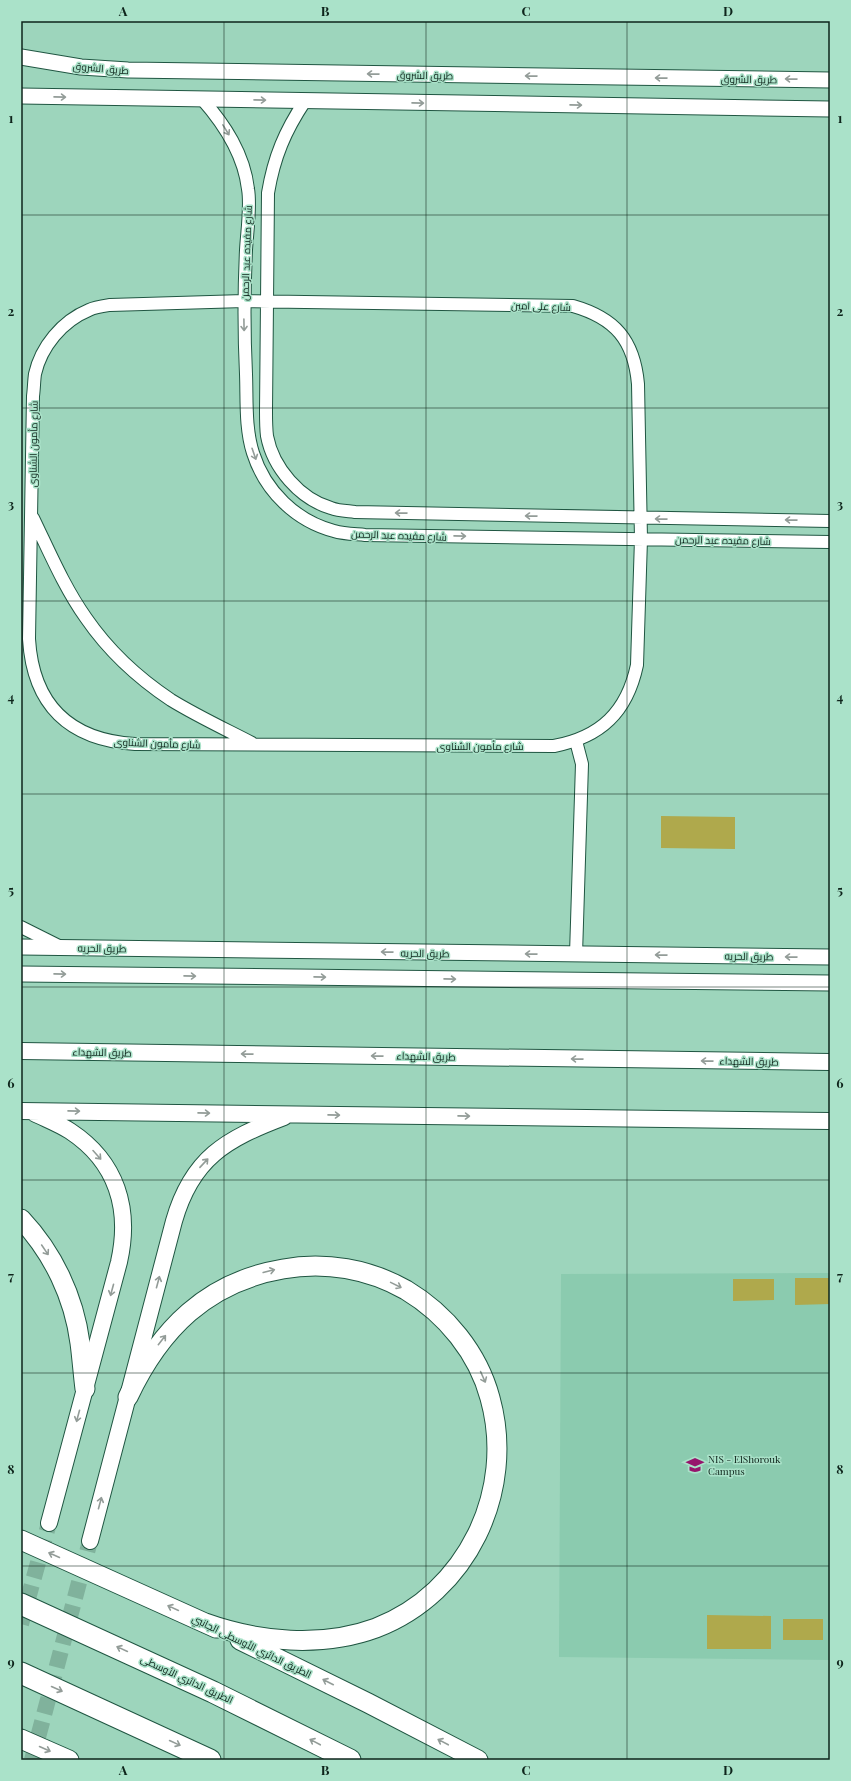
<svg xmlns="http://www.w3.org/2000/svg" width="851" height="1781" font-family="'Playfair Display',Cairo,serif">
  <rect width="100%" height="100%" fill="#9dd5bc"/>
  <!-- built -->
  <path fill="#8bcbaf" d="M830 1273V1660L559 1657 561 1274Z"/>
  <!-- garden -->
  <path fill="#afa94c" d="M661 816 735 817V849L661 848Z
    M795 1278H830V1304L795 1305Z
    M733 1279H774V1300L733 1301Z
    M707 1615 771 1616V1649H707Z
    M783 1619H823V1640H783Z"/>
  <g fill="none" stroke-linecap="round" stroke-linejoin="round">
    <!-- secondary-tunnel -->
    <path stroke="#80b29c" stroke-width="16" stroke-dasharray="16 8" stroke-linecap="butt" d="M21 1624 49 1523
      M32 1760 90 1541"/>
    <!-- minor casing -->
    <g stroke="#205642" stroke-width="14">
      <path id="minor" d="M202 99C225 125 244 154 248 189 251 206 247 232 246 250 244 292 244 333 246 374 247 400 245 428 253 453 265 491 296 521 334 531 344 534 355 534 365 535L830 542
        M305 101C285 131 274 157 268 193L266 411C266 419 266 428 267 436 273 468 300 499 331 508 339 511 348 511 355 512L830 521
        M244 301 573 306C615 318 634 340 638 384L641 539 637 665C627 712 601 737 554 746L135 744C69 740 33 705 29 639L33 396C34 389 34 381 35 374 41 347 62 321 89 310 95 307 103 306 110 305Z
        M33 518C49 551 64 587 86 618 108 650 138 678 171 700 197 716 225 729 252 743
        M21 927 61 947
        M576 954 582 764 576 741"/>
    </g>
    <!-- tertiary casing -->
    <g stroke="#205642" stroke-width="17">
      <path id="tertiary" d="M21 57 81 67 128 70 830 80
        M21 96 830 109
        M21 947 830 957
        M21 974 830 983"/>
    </g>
    <!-- secondary casing -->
    <g stroke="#205642" stroke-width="18">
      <path id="secondary" d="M21 1051 830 1062
        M21 1111 830 1121
        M34 1113C46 1119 59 1124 70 1131 117 1162 131 1209 119 1262L49 1523
        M90 1541 174 1221C192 1158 226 1139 284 1117"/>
    </g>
    <!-- trunk casing -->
    <g stroke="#205642" stroke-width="21">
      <path id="trunk" d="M21 1219C53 1253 74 1297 80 1343 82 1358 83 1373 85 1389
        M128 1397C160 1329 207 1282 283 1269 325 1261 369 1269 406 1290 446 1314 478 1353 490 1398 516 1491 467 1593 376 1628 322 1648 258 1642 205 1623
        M21 1540 216 1628
        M240 1640 368 1703 478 1760
        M21 1739 69 1760"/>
    </g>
    <!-- motorway casing -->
    <g stroke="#205642" stroke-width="23">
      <path id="motorway" d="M21 1604 213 1692 350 1760
        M21 1673 210 1760"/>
    </g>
    <!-- minor -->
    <use href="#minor" stroke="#fff" stroke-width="12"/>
    <!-- tertiary -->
    <use href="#tertiary" stroke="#fff" stroke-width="15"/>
    <!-- secondary -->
    <use href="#secondary" stroke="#fff" stroke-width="16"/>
    <!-- trunk -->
    <use href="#trunk" stroke="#fff" stroke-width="19"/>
    <!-- motorway -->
    <use href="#motorway" stroke="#fff" stroke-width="21"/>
  </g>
  <!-- one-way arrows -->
  <defs><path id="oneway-shaft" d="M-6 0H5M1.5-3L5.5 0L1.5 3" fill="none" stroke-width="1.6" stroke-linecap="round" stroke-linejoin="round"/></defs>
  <g stroke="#939c98">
    <use href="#oneway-shaft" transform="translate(373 74) rotate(-179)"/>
    <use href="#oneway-shaft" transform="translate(531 76) rotate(-179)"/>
    <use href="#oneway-shaft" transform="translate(661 78) rotate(-179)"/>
    <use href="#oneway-shaft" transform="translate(791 79) rotate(-179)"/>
    <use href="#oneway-shaft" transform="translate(60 97) rotate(1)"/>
    <use href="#oneway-shaft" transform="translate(260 100) rotate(1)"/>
    <use href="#oneway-shaft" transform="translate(418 103) rotate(1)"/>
    <use href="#oneway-shaft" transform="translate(576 105) rotate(1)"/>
    <use href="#oneway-shaft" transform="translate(226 130) rotate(58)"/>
    <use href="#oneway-shaft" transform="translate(244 325) rotate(89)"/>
    <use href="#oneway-shaft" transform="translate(254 454) rotate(71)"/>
    <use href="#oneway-shaft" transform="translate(401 513) rotate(-179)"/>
    <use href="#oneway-shaft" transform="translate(531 516) rotate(-179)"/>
    <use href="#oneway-shaft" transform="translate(661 519) rotate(-179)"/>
    <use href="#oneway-shaft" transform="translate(791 520) rotate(-179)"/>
    <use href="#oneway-shaft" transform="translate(460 536) rotate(1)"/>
    <use href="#oneway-shaft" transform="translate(387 952) rotate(-179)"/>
    <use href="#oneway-shaft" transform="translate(531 954) rotate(-179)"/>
    <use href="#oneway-shaft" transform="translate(661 955) rotate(-179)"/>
    <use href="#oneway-shaft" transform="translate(791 957) rotate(-179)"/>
    <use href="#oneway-shaft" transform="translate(60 974) rotate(1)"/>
    <use href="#oneway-shaft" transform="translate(190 976) rotate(1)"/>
    <use href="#oneway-shaft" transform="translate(320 977) rotate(1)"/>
    <use href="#oneway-shaft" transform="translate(450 979) rotate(1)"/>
    <use href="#oneway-shaft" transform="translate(247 1054) rotate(-179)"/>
    <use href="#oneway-shaft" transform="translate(377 1056) rotate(-179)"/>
    <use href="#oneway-shaft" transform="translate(577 1059) rotate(-179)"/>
    <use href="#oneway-shaft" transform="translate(707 1061) rotate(-179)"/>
    <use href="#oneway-shaft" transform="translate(74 1111) rotate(1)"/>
    <use href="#oneway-shaft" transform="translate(204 1113) rotate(1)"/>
    <use href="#oneway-shaft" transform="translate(334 1115) rotate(1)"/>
    <use href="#oneway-shaft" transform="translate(464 1116) rotate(1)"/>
    <use href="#oneway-shaft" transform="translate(97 1155) rotate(48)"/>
    <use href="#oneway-shaft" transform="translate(204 1163) rotate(-47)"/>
    <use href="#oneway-shaft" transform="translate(45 1250) rotate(56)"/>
    <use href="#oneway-shaft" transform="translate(269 1271) rotate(-14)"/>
    <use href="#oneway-shaft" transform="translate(158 1282) rotate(-75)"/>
    <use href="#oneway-shaft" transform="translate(396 1285) rotate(26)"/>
    <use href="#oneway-shaft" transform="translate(112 1290) rotate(105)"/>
    <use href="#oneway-shaft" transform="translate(162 1340) rotate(-52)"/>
    <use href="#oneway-shaft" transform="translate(483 1377) rotate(66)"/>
    <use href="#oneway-shaft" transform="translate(78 1416) rotate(105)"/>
    <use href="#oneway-shaft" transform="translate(100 1503) rotate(-75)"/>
    <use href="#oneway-shaft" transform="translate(54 1555) rotate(-156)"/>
    <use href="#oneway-shaft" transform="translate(173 1608) rotate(-155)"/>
    <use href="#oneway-shaft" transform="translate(122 1649) rotate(-155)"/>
    <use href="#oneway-shaft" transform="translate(328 1682) rotate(-153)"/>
    <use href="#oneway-shaft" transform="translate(57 1689) rotate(24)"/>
    <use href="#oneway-shaft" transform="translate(315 1742) rotate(-152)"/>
    <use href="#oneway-shaft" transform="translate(443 1742) rotate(-152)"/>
    <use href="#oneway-shaft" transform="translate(175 1743) rotate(25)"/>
    <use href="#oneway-shaft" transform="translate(45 1749) rotate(24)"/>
  </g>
  <!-- grid -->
  <path fill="none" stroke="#0e241b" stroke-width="1" stroke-opacity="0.55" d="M224 21V1760M426 21V1760M627 21V1760M21 215H830M21 408H830M21 601H830M21 794H830M21 987H830M21 1180H830M21 1373H830M21 1566H830"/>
  <!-- icons -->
  <defs>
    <g id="school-bare" transform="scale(1.38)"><path d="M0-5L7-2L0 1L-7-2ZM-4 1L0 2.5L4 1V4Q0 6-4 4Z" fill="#96146c" stroke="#aae2c9" stroke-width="2.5" paint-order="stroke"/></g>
  </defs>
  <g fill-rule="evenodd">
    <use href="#school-bare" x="695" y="1465"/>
  </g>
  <g text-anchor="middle" stroke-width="3" stroke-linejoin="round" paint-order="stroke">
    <!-- street labels -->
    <g font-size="10" fill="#0e241b" stroke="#aae2c9">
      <text transform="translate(101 68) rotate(5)" y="4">طريق الشروق</text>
      <text transform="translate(425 75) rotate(1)" y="4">طريق الشروق</text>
      <text transform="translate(749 79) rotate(1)" y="4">طريق الشروق</text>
      <text transform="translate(246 253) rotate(-88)" y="4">شارع مفيده عبد الرحمن</text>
      <text transform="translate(541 306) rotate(2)" y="4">شارع على امين</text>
      <text transform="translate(33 444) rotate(-89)" y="4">شارع مأمون الشناوى</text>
      <text transform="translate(399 535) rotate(2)" y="4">شارع مفيده عبد الرحمن</text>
      <text transform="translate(723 540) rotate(1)" y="4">شارع مفيده عبد الرحمن</text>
      <text transform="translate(157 743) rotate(2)" y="4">شارع مأمون الشناوى</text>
      <text x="480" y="750">شارع مأمون الشناوى</text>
      <text transform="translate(102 948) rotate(1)" y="4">طريق الحريه</text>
      <text transform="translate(425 953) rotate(1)" y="4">طريق الحريه</text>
      <text transform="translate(749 956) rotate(1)" y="4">طريق الحريه</text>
      <text transform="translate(102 1052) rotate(1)" y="4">طريق الشهداء</text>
      <text transform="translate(426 1056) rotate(1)" y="4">طريق الشهداء</text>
      <text transform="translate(749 1061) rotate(1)" y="4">طريق الشهداء</text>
      <text transform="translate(252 1646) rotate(26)" y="4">الطريق الدائري الأوسطى الجانبي</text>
      <text transform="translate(187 1679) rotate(25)" y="4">الطريق الدائري الأوسطى</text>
    </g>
    <!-- poi labels -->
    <g font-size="10" fill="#0e241b" stroke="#aae2c9" text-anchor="start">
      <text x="708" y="1463">NIS - ElShorouk<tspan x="708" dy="12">Campus</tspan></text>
    </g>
  </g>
  <!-- border -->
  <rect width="851" height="1781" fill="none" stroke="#aae2c9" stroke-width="44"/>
  <rect x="22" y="22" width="807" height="1737" fill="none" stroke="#0e241b" stroke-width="1.5"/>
  <g font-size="13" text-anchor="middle" font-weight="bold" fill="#0e241b">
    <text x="123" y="16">A</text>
    <text x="325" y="16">B</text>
    <text x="526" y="16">C</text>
    <text x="728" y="16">D</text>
    <text x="11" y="123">1</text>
    <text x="840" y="123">1</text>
    <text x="11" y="316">2</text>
    <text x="840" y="316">2</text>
    <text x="11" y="509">3</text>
    <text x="840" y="509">3</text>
    <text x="11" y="702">4</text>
    <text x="840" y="702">4</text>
    <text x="11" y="895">5</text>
    <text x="840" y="895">5</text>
    <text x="11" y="1088">6</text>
    <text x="840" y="1088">6</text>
    <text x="11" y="1281">7</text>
    <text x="840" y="1281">7</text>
    <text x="11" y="1474">8</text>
    <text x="840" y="1474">8</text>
    <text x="11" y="1667">9</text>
    <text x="840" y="1667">9</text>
    <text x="123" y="1775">A</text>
    <text x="325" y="1775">B</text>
    <text x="526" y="1775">C</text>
    <text x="728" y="1775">D</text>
  </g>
</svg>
